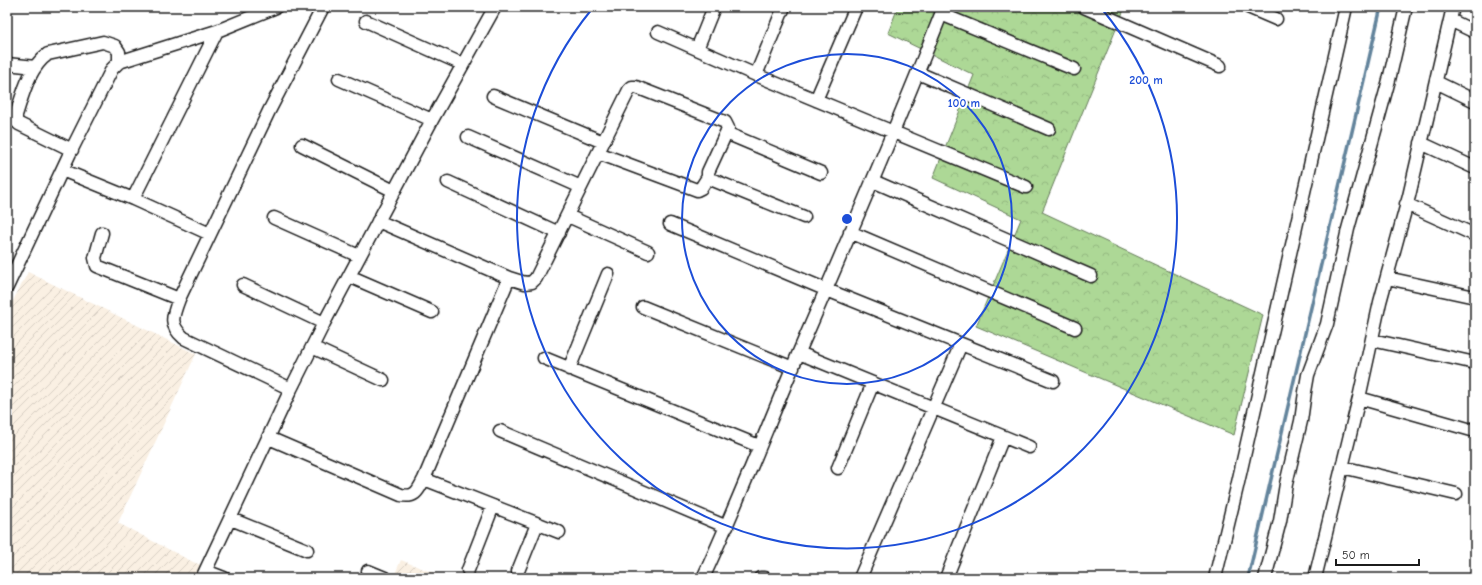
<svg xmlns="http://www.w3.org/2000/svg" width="1482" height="585" font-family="'Comic Neue',sans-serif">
  <defs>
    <pattern id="industrial-furrows" width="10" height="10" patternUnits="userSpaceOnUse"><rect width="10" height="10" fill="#faf0e3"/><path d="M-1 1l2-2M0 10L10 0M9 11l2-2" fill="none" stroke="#d6cdc2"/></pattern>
    <pattern id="forest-crowns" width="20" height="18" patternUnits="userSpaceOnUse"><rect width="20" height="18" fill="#add896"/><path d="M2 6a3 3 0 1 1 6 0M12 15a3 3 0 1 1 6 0" fill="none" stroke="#94b981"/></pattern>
  </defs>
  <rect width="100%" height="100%" fill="#fff"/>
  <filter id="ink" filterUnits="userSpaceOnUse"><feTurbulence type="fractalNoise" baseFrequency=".025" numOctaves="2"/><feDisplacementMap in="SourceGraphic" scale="8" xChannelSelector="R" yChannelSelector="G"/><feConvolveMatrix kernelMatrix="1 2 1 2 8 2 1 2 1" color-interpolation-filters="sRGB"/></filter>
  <g filter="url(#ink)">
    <!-- industrial -->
    <path fill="url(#industrial-furrows)" d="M28 272 196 354 118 523 193 562 236 578H7V312Z
      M401 560 446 578H393Z"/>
    <!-- forest -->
    <path fill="url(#forest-crowns)" stroke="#647a59" d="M898 7H1125L1042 212 1263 315 1234 435 976 326 1021 219 933 178 974 75 888 33Z"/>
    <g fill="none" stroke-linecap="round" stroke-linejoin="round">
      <!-- stream -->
      <path stroke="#63849c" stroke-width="3.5" d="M1248 578 1381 7"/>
      <!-- minor casing -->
      <g stroke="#1c1c1c" stroke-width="15">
        <path id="minor" d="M1084 7 1220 66
          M1248 7 1276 19
          M941 14 1074 69
          M1450 20 1475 32
          M366 21 462 64
          M658 32 756 75 1026 187
          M697 49 714 7
          M7 64 35 67
          M918 73 1049 129
          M756 75 784 7
          M339 79 432 120
          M1436 82 1475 101
          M493 96 603 142
          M816 100 856 7
          M726 133 821 173
          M468 137 581 187
          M1421 143 1475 168
          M302 145 394 191
          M72 150 19 124 16 121V115C23 94 29 67 48 54L103 42 115 46 119 52V62
          M598 153 697 190 701 188 708 177
          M62 170 133 199 210 234
          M873 181 1091 276
          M448 182 559 233
          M133 199 217 31
          M1406 204 1475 235
          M568 216 648 252
          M274 218 359 256
          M378 221 509 278 525 283 532 282 536 278 629 90 632 87H636L725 122 728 128 726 133 708 172V178L804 217
          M670 224 827 290 1053 381
          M850 232 1075 328
          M102 233 95 258 97 266 179 299
          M349 276 432 312
          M1387 278 1475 297
          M243 285 324 323
          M7 287 70 153 112 69 119 62 217 31 276 7
          M643 307 793 368
          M1372 340 1475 363
          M312 347 383 380
          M799 353 1029 447
          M544 358 759 446
          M569 369 608 274
          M291 389 184 338C169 325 172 317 179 299L269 111 323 7
          M1359 398 1475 431
          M500 431 727 527
          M269 438 401 495C416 498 418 490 424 479L509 278
          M1342 467 1456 494
          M838 468 873 383
          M424 479 559 532
          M231 519 307 550
          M468 570 493 506
          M206 571 224 578
          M368 571 385 578
          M518 571 537 524
          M202 578 291 389 324 323 432 120 495 7
          M703 578C738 503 767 427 799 352 849 237 898 123 944 7
          M760 578H765
          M860 578 961 344
          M946 578 1003 437
          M1215 578 1237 487 1346 7
          M1265 578 1280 521 1286 484 1301 421 1305 392 1308 375 1327 324 1348 229 1389 80 1406 7
          M1315 578 1359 398 1380 302 1409 196 1453 7"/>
      </g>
      <!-- minor -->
      <use href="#minor" stroke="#fff" stroke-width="12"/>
    </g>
  </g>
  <!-- distance rings -->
  <g fill="none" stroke="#1d4ed8" stroke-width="2">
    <circle cx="847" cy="219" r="165"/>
    <path d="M1102 9A330 330 0 1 1 592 9"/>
  </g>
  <circle cx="847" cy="219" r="6" fill="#1d4ed8" stroke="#fff" stroke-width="2"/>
  <g font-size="12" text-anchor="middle" font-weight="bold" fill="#1d4ed8" stroke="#fff" stroke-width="4" stroke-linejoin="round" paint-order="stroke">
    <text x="1146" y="84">200 m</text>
    <text x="964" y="107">100 m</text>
  </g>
  <!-- margin -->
  <rect width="1482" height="585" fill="none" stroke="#fff" stroke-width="24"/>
  <rect x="12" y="12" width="1458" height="561" fill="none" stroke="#1c1c1c" stroke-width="1.5" filter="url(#ink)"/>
  <!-- scale -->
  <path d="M1336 559v6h83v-6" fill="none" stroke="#1c1c1c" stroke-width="2"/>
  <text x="1342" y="559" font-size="12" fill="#1c1c1c" stroke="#ffffff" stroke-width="3" paint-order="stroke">50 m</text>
</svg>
